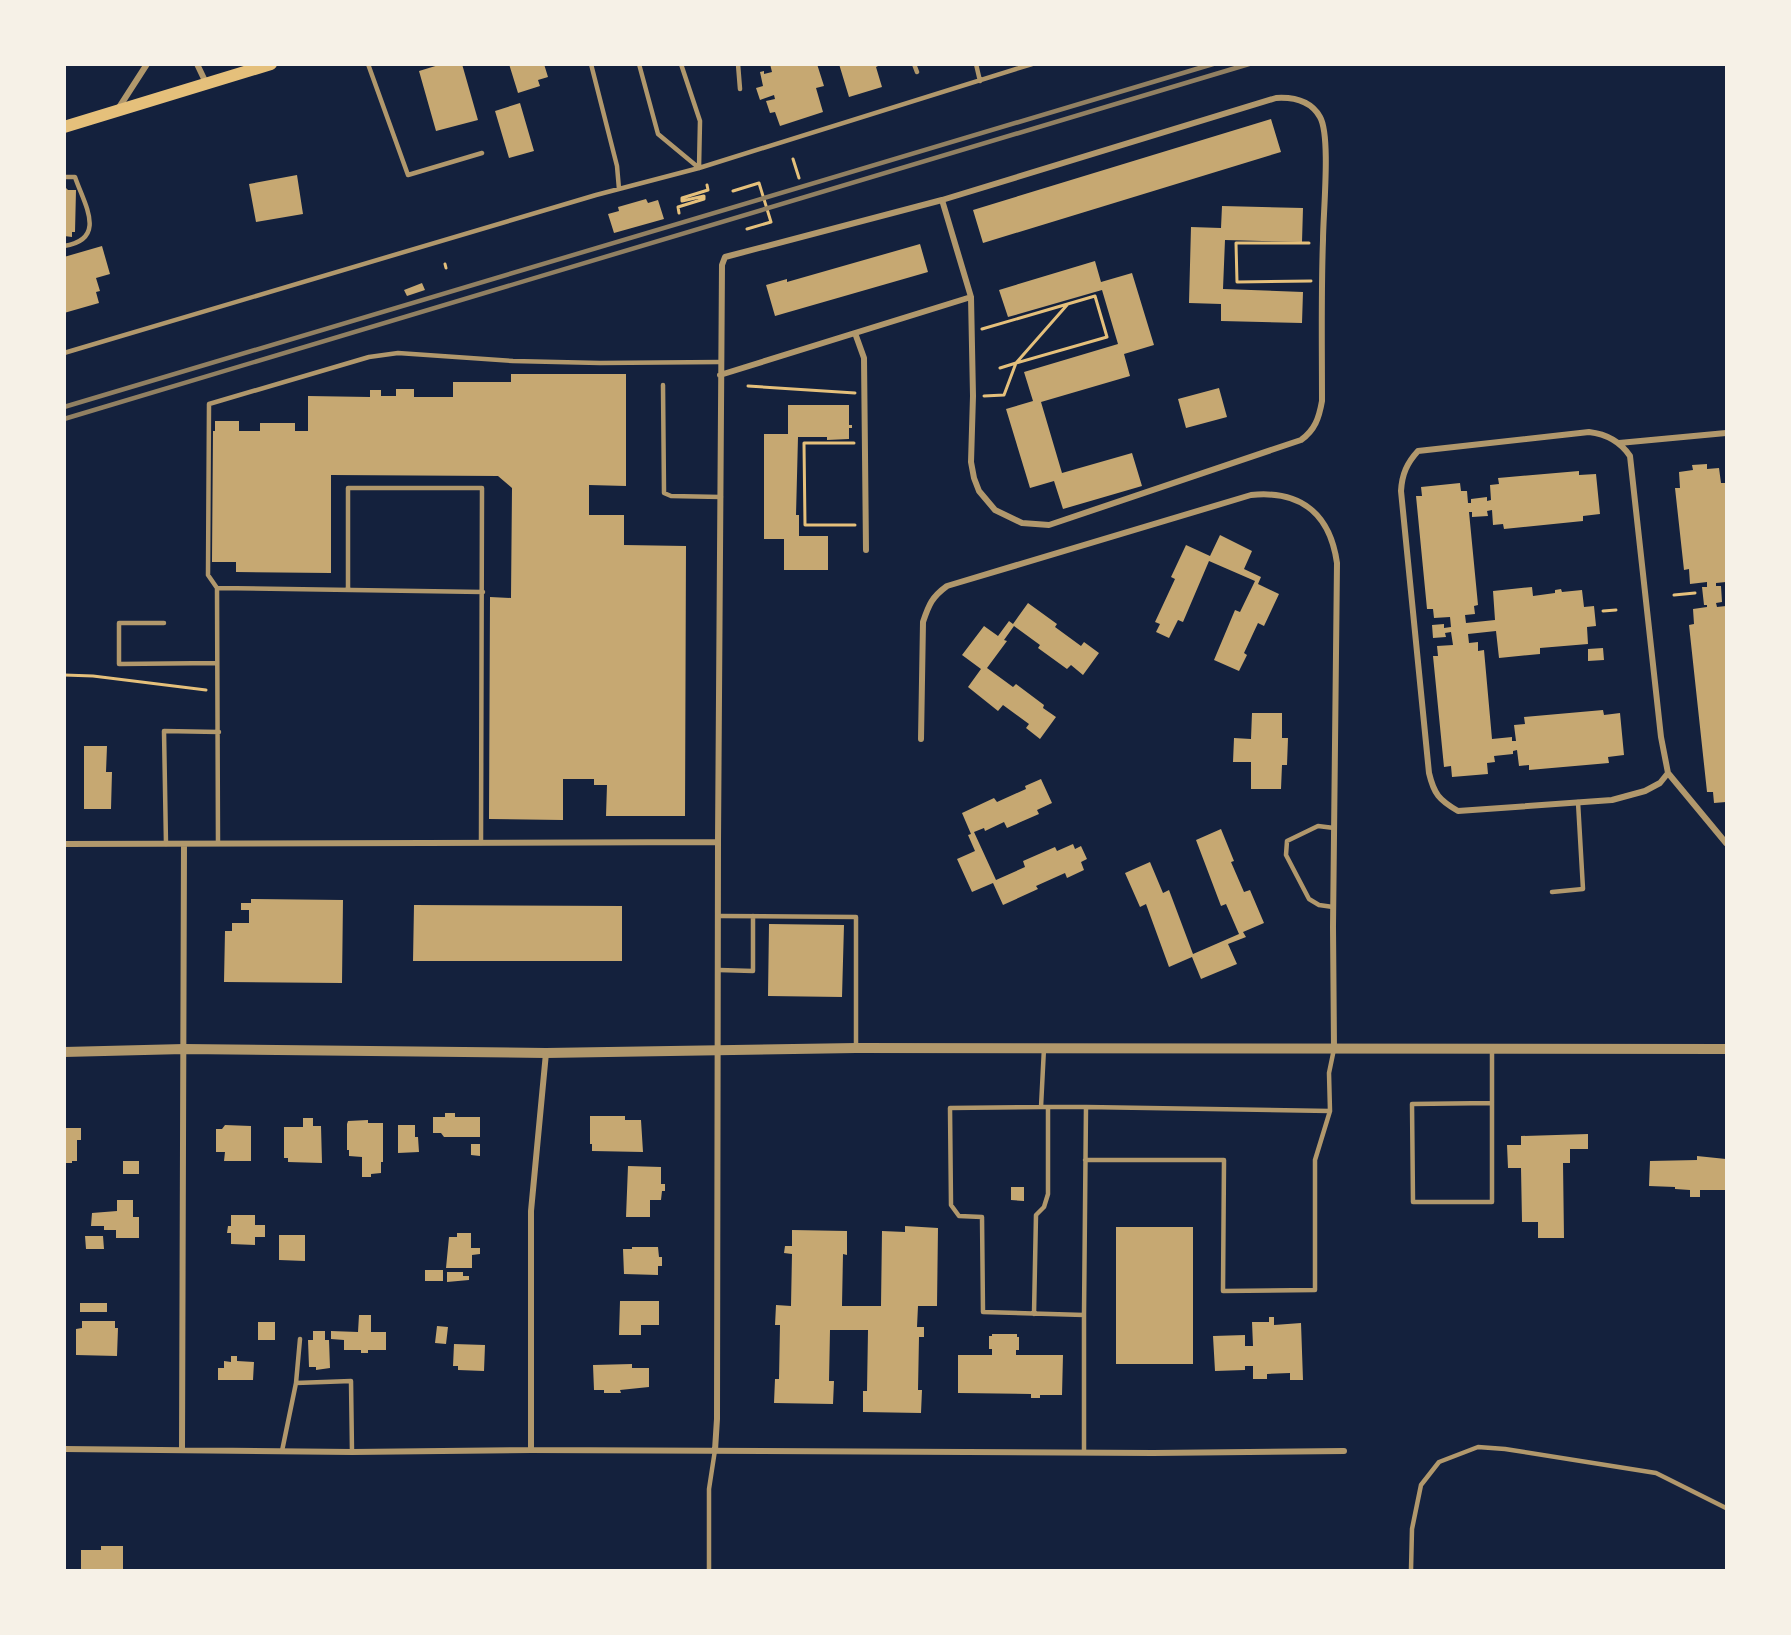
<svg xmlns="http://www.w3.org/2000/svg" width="1791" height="1635" font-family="'Archivo Narrow',sans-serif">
  <rect width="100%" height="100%" fill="#14213d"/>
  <!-- building -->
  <path fill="#c6a872" d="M442 64H462L478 120 436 131 419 71Z
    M509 64H544L548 77 538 80 540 86 518 93Z
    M770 64H817L824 86 816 88 823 112 780 126 775 112 770 113 766 101 775 99 774 95 760 100 756 88 763 86 760 72 764 71V74L772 72Z
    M839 64H882L876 67 882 87 849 97Z
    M520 103 534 151 509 158 495 111Z
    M1271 119 1281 152 983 243 973 210Z
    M297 175 303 214 256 222 249 184Z
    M64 186 68 190H76L75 232H72V237L64 236Z
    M646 199 648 203 658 200 664 219 614 233 608 214 619 211 618 207Z
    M1222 206 1303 208 1302 242 1225 240 1223 289 1303 292 1302 323 1221 321V304L1189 303 1191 227 1221 228Z
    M920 244 928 272 775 316 766 285 787 279V282Z
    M102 246 110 274 96 278 100 291 96 292 99 303 64 313V257Z
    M1095 261 1101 282 1132 273 1154 345 1124 354 1130 376 1041 402 1062 473 1132 453 1142 486 1063 509 1054 481 1030 488 1006 409 1033 401 1024 372 1118 344 1102 290 1008 317 999 290Z
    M422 283 425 290 407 296 404 290Z
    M511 374H626V486L589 485V515H624V545L686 546 685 816H606L607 785H594V779H563V820L489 819 490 597 511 598 512 488 498 476 331 475V573L236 572V562H212L213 431H215V421H239V431H260V423H295V431H308V396L370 397V390H381V396H396V389H414V397H453V382H511Z
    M1219 388 1227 417 1186 428 1178 399Z
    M788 405H849V425H852V428H849V439L827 440V437H798L796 515H799V536H828V570H784V539H764V434H788Z
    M1707 464V469L1719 468 1721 483H1725L1726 499V582L1716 583V586H1721L1722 602 1716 603 1717 607 1726 606V802L1714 803 1713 792H1707L1689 625 1694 624 1693 609 1707 607V605H1704L1702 587H1707V582L1690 584 1689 569 1684 570 1675 488H1680L1679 472 1693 470 1692 465Z
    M1579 471V475L1596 474 1600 514 1583 516V521L1504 529 1503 524 1493 525 1492 510 1487 511 1488 516 1472 517V512H1469L1478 605 1474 606 1475 614 1465 615 1466 623 1495 620 1493 591 1532 587 1533 596 1555 593V590L1561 589 1562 592 1582 590 1584 607 1594 606 1596 626 1587 627 1588 644 1540 648V654L1499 658 1496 631 1468 634 1469 643 1478 642V651L1484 650 1492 739 1512 737V741H1516L1514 725 1525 724 1524 717 1603 710 1604 715 1620 713 1624 755 1608 757 1609 763 1529 770V765L1519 766 1517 750 1513 751V754L1494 756 1495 762 1487 763 1488 774 1452 777 1451 766 1444 767 1433 656H1438L1437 646 1453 645 1451 632 1445 633 1446 637 1433 638 1432 625 1444 624V628L1451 627 1450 617 1434 618 1433 609H1427L1416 496H1422L1421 487 1460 483 1461 491H1467L1468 503H1471V499L1487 497V501L1491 500 1490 485 1499 484 1498 478Z
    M1220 535 1252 551 1244 569 1261 577 1258 584 1279 594 1264 626 1258 623 1244 653 1247 655 1239 671 1214 660 1235 610 1240 612 1255 581 1209 561 1183 622 1178 620 1169 638 1156 632 1160 624 1155 622 1175 579 1171 577 1186 545 1210 556Z
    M1028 603 1057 624 1055 627 1081 646 1084 642 1099 653 1083 675 1071 665 1067 669 1038 648 1040 645 1014 626 1004 640 1007 641 987 668 1013 687 1016 684 1044 705 1043 708 1056 717 1040 739 1026 728 1029 724 1003 705 998 711 968 687 981 669 962 655 984 626 998 636 1009 621 1013 624Z
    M1603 648 1604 660 1588 661V649Z
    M1252 713H1282V738H1288L1287 765H1282L1281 789H1251V762H1233L1234 738 1251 739Z
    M84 746H107L106 772H112L111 809H84Z
    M1041 779 1052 803 1037 810 1039 814 1007 828 1004 822 985 831 984 828 974 832 996 880 1025 867 1023 861 1055 847 1057 851 1073 844 1075 849 1081 846 1087 859 1081 862 1084 870 1067 878 1065 873 1036 886 1038 889 1003 905 993 883 972 892 957 859 975 851 968 835 971 834 962 813 994 798 997 802 1026 789 1025 786Z
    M1221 829 1234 861 1231 862 1244 892 1250 890 1264 923 1243 932 1246 937 1228 944 1237 964 1201 979 1192 957 1169 967 1146 904 1140 907 1125 873 1150 862 1163 893 1169 890 1193 954 1239 934 1226 904 1221 906 1196 840Z
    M251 899 343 900 342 983 224 982 225 931H232V923H249V910H241V903H251Z
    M414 905 622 906V961H413Z
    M769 924 844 925 842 997 768 996Z
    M445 1113H455V1117H480V1137H444L441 1133H433V1117H445Z
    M590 1116H625V1120H641L643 1152 592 1151V1144H590Z
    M303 1118H313V1126H321L322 1163 288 1162V1158H284V1127H303Z
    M368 1120V1123H383V1162H381V1173L371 1174V1177H362V1157L349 1156V1150H347V1124L348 1121Z
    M225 1125 251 1126V1161H224L225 1152H216V1129H222Z
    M398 1125H415V1137H418L419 1152 398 1153Z
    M64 1128H81V1140H77V1161H72V1163H64Z
    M1588 1134V1149H1570V1163H1563L1564 1238H1538V1222H1522L1521 1168H1508L1507 1145H1521V1136Z
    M471 1144H480V1156L471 1155Z
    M1697 1156 1726 1159V1190H1700V1197H1690V1190L1675 1189V1187L1649 1186 1650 1161 1697 1160Z
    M123 1161H139V1174H123Z
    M628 1166 661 1167V1184H665V1191H662L661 1200H650V1217H626Z
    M1011 1187H1024V1201L1011 1200Z
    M117 1200H133V1217H139V1238H116V1230H104V1226H91L92 1213 117 1211Z
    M231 1215H255V1225H265V1237H255V1245L231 1244V1233H227L228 1226H231Z
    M905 1226 938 1228 937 1306H918L917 1327H924V1337H919L918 1390H922L921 1413 863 1412V1391H867L868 1330H830L829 1381H834L833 1404 774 1403 775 1379H779L780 1325H775L776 1305 791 1306 792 1254 784 1253 785 1246H792V1230L847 1231V1255L843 1254 842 1306H881L882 1231 905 1232Z
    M1116 1227H1193V1364H1116Z
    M457 1233H471V1248H480V1254L472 1255V1268H446L449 1237H457Z
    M279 1235H305V1261L279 1260Z
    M85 1236H103L104 1249H86Z
    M632 1247H658L659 1257H662V1266H658V1275L624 1274 623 1249H632Z
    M425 1270H443V1281H425Z
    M447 1272H463V1276H469V1280L447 1282Z
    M620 1301H659V1325H641V1335H619Z
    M80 1303H107V1312H80Z
    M359 1315H371V1332H386V1350H368V1353H361V1350H344V1340L331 1339V1331L358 1332Z
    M1269 1317H1274V1325L1301 1323 1303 1380H1290V1373L1267 1374V1379H1253V1366H1245V1370L1215 1371 1213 1336 1245 1335V1346H1253L1252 1322H1269Z
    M82 1321H115V1328H118L117 1356 76 1355V1329L82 1328Z
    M258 1322H275V1340H258Z
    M437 1326 448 1327 446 1344 435 1343Z
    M313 1331H325V1340H329L330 1368 316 1370V1367H309L308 1340H313Z
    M992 1334H1017V1337H1019V1350H1016V1355H1063L1062 1395H1040V1398H1031V1394L958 1393V1355H992V1349H989V1336H992Z
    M454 1344 485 1345 484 1371 458 1370V1366H453Z
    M231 1356H237V1361L254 1362 253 1380H218V1368H224V1361L231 1362Z
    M632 1364V1368H649V1387L620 1390 621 1393H604V1390H594L593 1365Z
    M101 1546H123V1570H81V1550H101Z"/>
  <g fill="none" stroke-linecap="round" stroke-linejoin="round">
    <!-- path -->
    <path stroke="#e5c07b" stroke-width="3" d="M793 159 799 178
      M733 191 759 183 771 222 747 229
      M679 213 678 207 704 199V196L682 201V198L708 190 707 185
      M1309 243H1236L1237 282 1311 281
      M445 264 446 268
      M982 329 1095 296 1107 337 1016 363 1004 395 984 396
      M1000 368 1016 363 1067 305
      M748 386 855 393
      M854 443H804L805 525H855
      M1674 595 1695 593
      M1603 611 1616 610
      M64 675 93 676 206 690"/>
    <!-- service -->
    <path stroke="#b1986c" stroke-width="4.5" d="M368 64 408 175 482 153
      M591 64 617 166 619 189
      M639 64 658 134 699 168
      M681 64 700 121 699 168
      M738 64 740 89
      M914 64 917 72
      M976 64 980 81
      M64 177H75C84 204 108 239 64 246
      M64 353 596 195 699 168 1032 64
      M663 385 664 493 671 496 721 497
      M217 588 483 592
      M348 590V488H482L481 843
      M164 623H119V664L217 663
      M218 843 217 588 208 575 209 404 369 357 398 353 513 361 600 363 720 362
      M166 844 164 731 219 732
      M1552 892 1583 889 1578 802
      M1333 907 1319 905 1309 899 1286 855 1287 841 1318 826 1334 828
      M719 916 856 917V1047
      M719 970 753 971V916
      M1492 1048V1202H1413L1412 1104 1492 1103
      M1041 1107H1086L1084 1315 983 1312 982 1217 959 1216 951 1205 950 1108 1041 1107 1044 1048
      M1086 1107 1330 1111 1329 1073 1334 1049
      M1085 1160H1224L1223 1291 1315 1290V1160L1330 1111
      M1034 1314 1036 1215 1044 1207 1048 1194V1107
      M1084 1315V1452
      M296 1383 300 1339
      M282 1451 296 1383 351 1381 352 1452
      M709 1570V1489L715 1450
      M1411 1570 1412 1529 1421 1485 1439 1462 1478 1447 1505 1449 1656 1473 1726 1508"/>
    <!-- minor -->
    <path stroke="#b1986c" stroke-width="6" d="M197 64 207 85
      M1276 98C1293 97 1311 101 1320 117 1331 136 1323 214 1323 240 1321 294 1322 348 1322 401 1319 418 1315 430 1301 440L1049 525 1022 523 995 510 979 491 974 478 971 462 973 396 971 297 942 200Z
      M118 109 147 64
      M855 333 864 358 866 550
      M720 375 971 297
      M1619 443 1726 433
      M921 739 923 622C929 604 932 597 947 586L1251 495C1301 490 1330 514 1337 563L1333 927 1334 1048
      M1668 773 1660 783 1645 791 1612 800 1458 811C1439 800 1434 794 1429 773L1401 491C1402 474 1407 463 1418 451L1589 432C1606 434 1620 441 1630 456L1661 737 1668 773 1726 843
      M64 844 718 842
      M64 1449 352 1452 531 1450 1153 1453 1344 1451
      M182 1449 184 844
      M531 1450V1211L546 1053
      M715 1450 717 1419 718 842 722 265 725 257 942 200"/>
    <!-- tertiary -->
    <path stroke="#b1986c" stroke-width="10" d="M64 1052 184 1049 546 1053 856 1048 1726 1049"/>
    <!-- secondary -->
    <path stroke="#e5c07b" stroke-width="12" d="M64 127 271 64"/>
    <!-- rail -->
    <path stroke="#918062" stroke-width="4.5" d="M64 407 1213 64
      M64 419 1249 64"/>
  </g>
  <!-- border -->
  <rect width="1791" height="1635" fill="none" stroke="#f6f1e7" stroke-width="132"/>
</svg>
